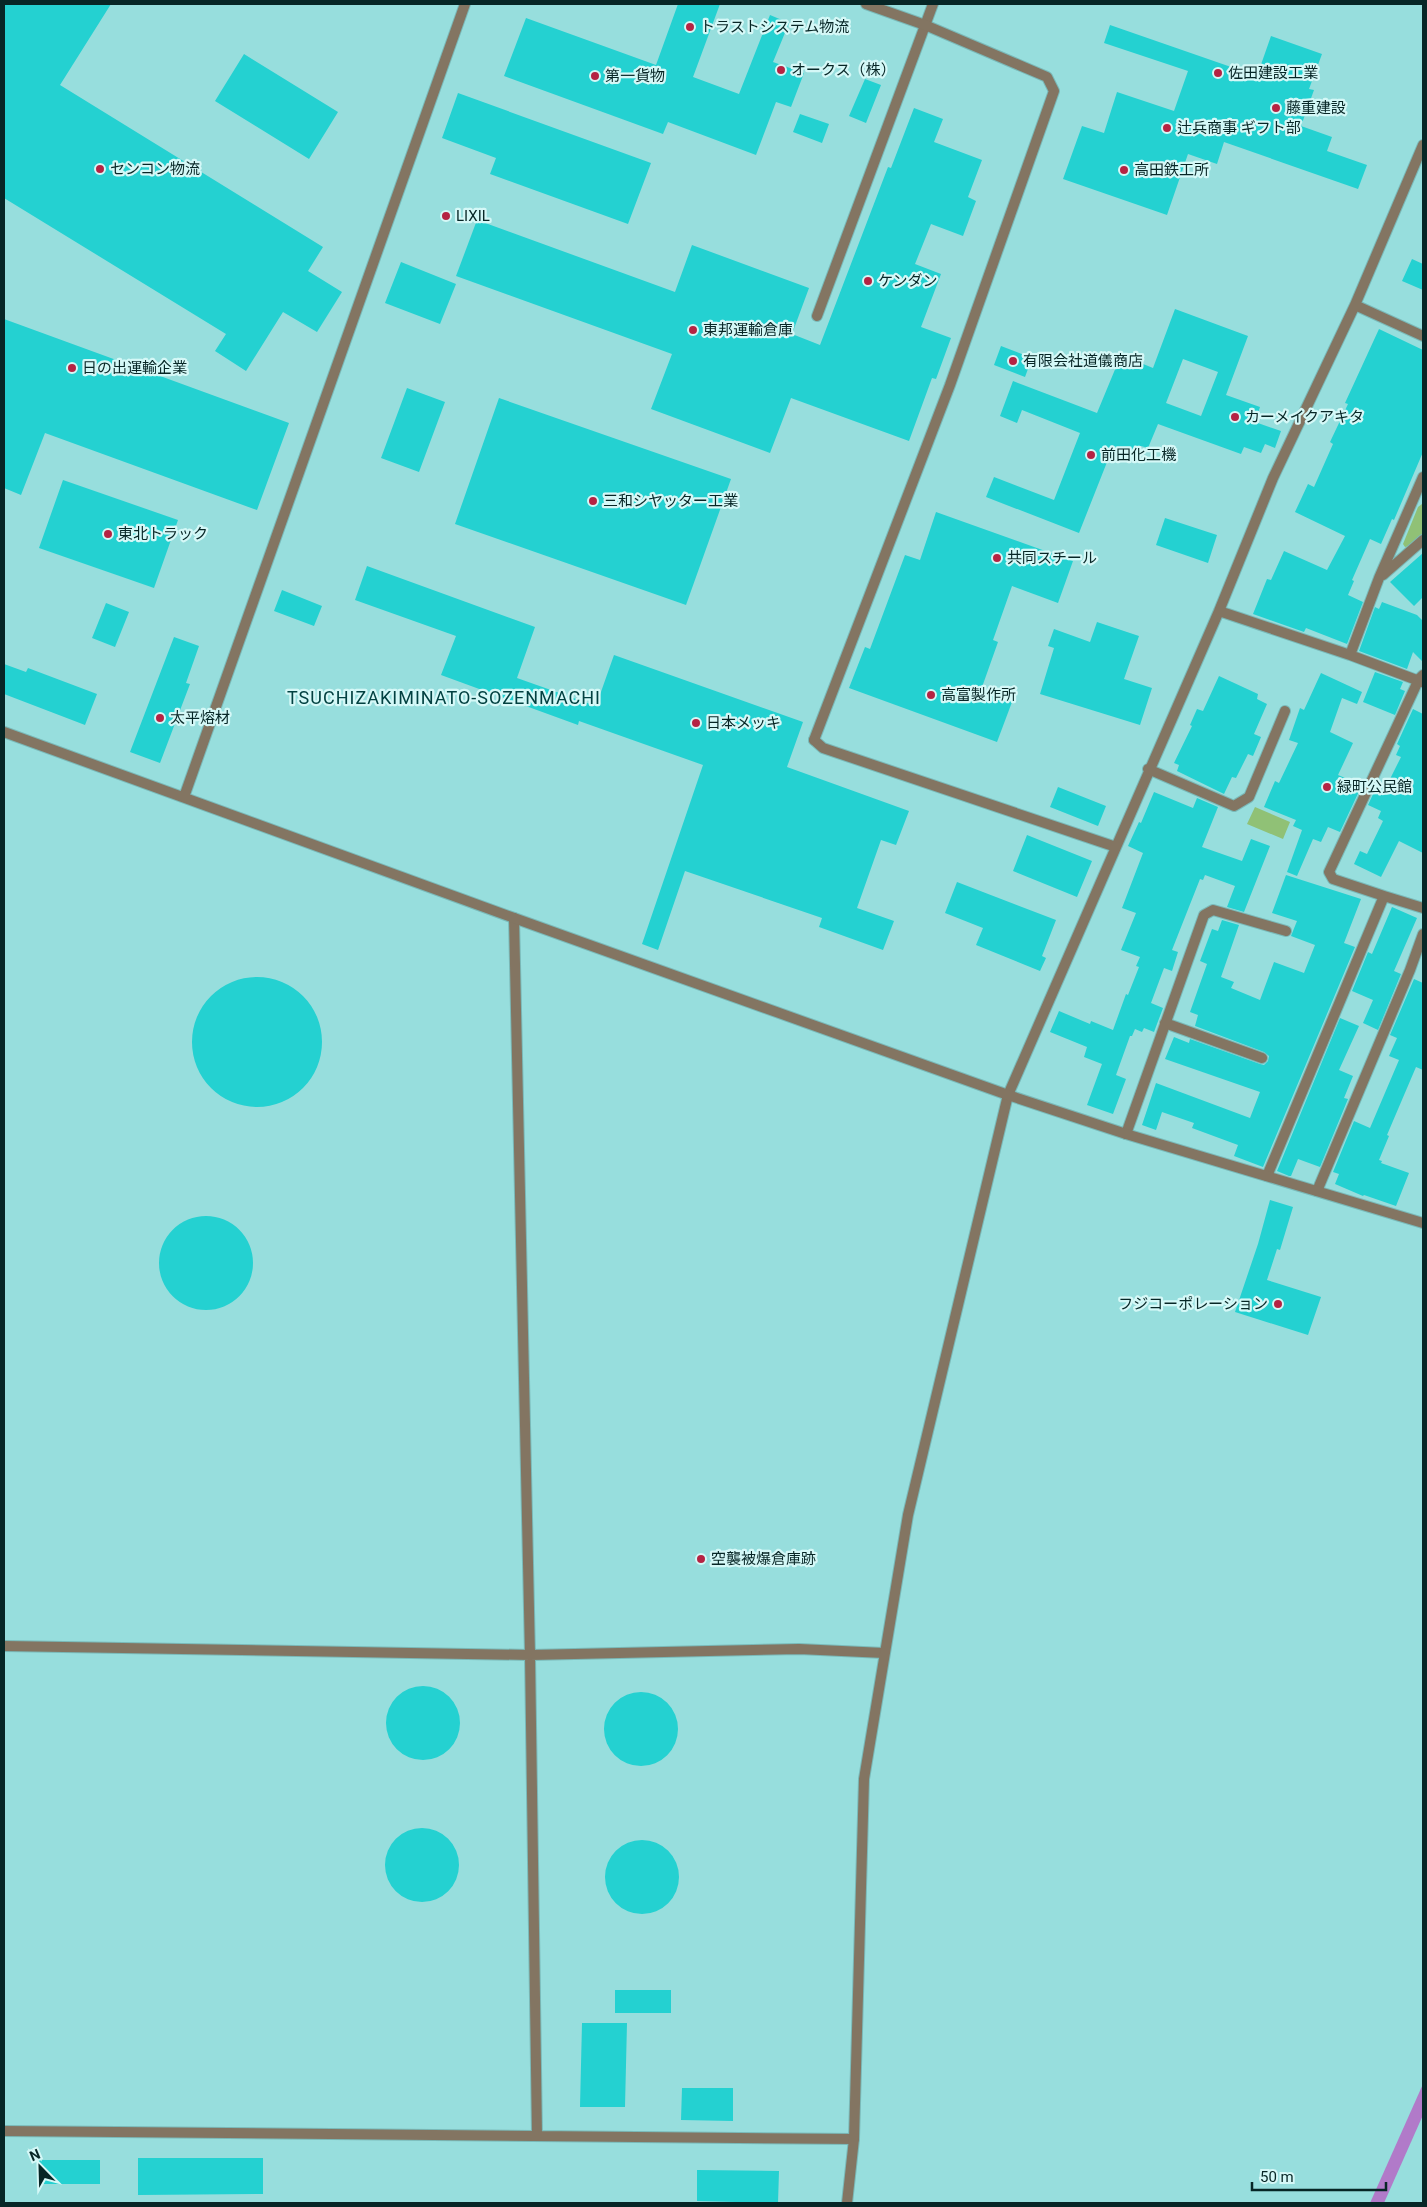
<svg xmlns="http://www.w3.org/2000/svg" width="1427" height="2207" font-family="Roboto,'Noto Sans JP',sans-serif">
  <rect width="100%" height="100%" fill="#97dedd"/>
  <!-- green -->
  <path fill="#90c176" d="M1422 504 1423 534 1410 546 1405 547 1403 544 1418 507Z
    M1255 807 1290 822 1283 839 1247 824Z"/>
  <!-- water -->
  <path fill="#b17ac9" d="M1423 2084V2115L1384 2203H1370Z"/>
  <!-- building -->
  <path fill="#24d1d1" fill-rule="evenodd" d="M4 4H111L60 85 323 247 308 271 342 292 317 332 283 312 246 371 215 351 226 334 4 198Z
    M678 4H720L693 77 739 94 770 15 789 23 773 62 804 73 791 107 776 102 756 155 668 122 663 134 504 76 526 18 656 65Z
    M1110 25 1257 76 1271 36 1322 54 1309 89 1314 90 1301 126 1332 137 1327 151 1367 165 1358 189 1224 142 1217 164 1188 154 1167 215 1063 179 1082 126 1104 133 1117 92 1174 111 1188 71 1104 43Z
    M244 54 338 112 309 159 215 101Z
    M865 79 881 85 866 123 849 116Z
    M458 93 651 163 628 224 490 174 496 158 442 138Z
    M914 108 943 119 934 142 982 160 968 197 976 201 963 236 931 224 915 264 941 274 921 327 951 338 936 379 932 378 909 441 791 398 770 453 651 409 672 354 456 276 477 220 675 292 692 245 809 288 792 334 820 345 888 167 891 168Z
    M800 114 829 124 822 143 793 132Z
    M1412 259 1423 264V290L1402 281Z
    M401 262 456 284 440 324 385 303Z
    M1175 309 1248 336 1226 395 1260 407 1255 422 1281 431 1275 448 1265 444 1261 453 1244 447 1241 454 1158 424 1148 448 1141 446 1135 461 1111 452 1079 533 986 497 994 477 1054 500 1080 433 1022 410 1017 423 1000 416 1013 381 1097 413 1121 355 1153 368ZM1183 359 1218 372 1201 416 1166 403Z
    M4 319 289 423 257 510 45 433 21 495 4 488Z
    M1379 329 1423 350V452L1394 520 1392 519 1381 544 1370 539 1352 580 1354 581 1348 595 1363 602 1347 644 1306 628 1304 632 1253 614 1267 579 1271 580 1284 551 1327 570 1345 536 1295 512 1308 484 1314 487 1333 444 1330 442 1348 404 1345 403Z
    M1001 346 1032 358 1025 377 994 365Z
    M407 388 445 402 419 472 381 458Z
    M499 398 731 479 686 605 455 524Z
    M63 480 178 520 154 588 39 548Z
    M936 512 1073 561 1058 603 1012 586 993 640 998 642 981 690 1012 702 997 742 849 688 865 647 870 649 905 555 920 560Z
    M1165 518 1217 535 1208 563 1156 545Z
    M1423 553V597L1414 606 1390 582Z
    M367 566 535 627 517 678 596 706 614 655 803 722 787 767 909 811 896 845 881 840 857 908 894 921 883 950 819 927 822 918 685 871 658 950 642 944 703 765 579 721 578 725 441 675 456 636 355 600Z
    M282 590 322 606 314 626 274 611Z
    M1382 602 1417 615 1423 621V662L1413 652 1407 669 1359 651 1375 607 1379 609Z
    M106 603 129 612 115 647 92 638Z
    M1097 622 1139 636 1124 679 1152 688 1140 725 1040 694 1054 648 1048 646 1054 629 1090 642Z
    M174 637 199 646 186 683 190 684 160 763 130 752Z
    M4 664 26 672 28 668 97 694 85 725 4 694Z
    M1375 672 1403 682 1400 689 1405 691 1395 715 1363 702Z
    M1321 673 1362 692 1357 704 1342 698 1330 732 1353 743 1338 775 1362 785 1340 832 1328 827 1321 842 1313 839 1297 876 1287 872 1302 830 1293 826 1296 820 1264 807 1275 781 1279 783 1298 743 1289 740 1300 708 1304 710Z
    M1219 676 1258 694 1257 699 1267 704 1254 734 1261 737 1253 756 1248 754 1236 778 1232 777 1224 794 1177 771 1179 765 1174 763 1192 726 1190 725 1197 709 1203 711Z
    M1413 709 1423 714V853L1399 841 1381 877 1354 864 1360 851 1367 854 1383 821 1378 818 1381 811 1368 805 1375 790 1381 792 1383 786 1386 787 1401 757 1396 755 1400 746 1397 744Z
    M1058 787 1106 806 1098 826 1050 807Z
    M1154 792 1193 808 1197 798 1218 807 1202 847 1242 861 1251 839 1270 846 1244 912 1227 907 1235 886 1205 875 1203 880 1200 879 1172 950 1178 952 1172 971 1164 968 1151 1003 1163 1008 1154 1032 1144 1028 1142 1032 1135 1029 1132 1036H1130L1116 1075 1126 1079 1113 1114 1087 1105 1102 1064 1084 1057 1087 1047 1050 1032 1059 1011 1090 1024 1091 1021 1113 1030 1126 994 1128 995 1139 967 1136 966 1140 957 1121 950 1136 913 1122 908 1143 853 1128 846 1139 822 1141 823Z
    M1027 835 1092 861 1077 897 1013 871Z
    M1286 875 1361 899 1344 943 1355 947 1263 1167 1234 1156 1238 1145 1192 1128 1194 1123 1162 1112 1156 1130 1142 1125 1156 1083 1250 1118 1260 1092 1165 1059 1174 1037 1189 1043 1190 1039 1260 1064 1264 1065 1268 1061 1269 1056 1264 1052 1195 1026 1198 1015 1190 1012 1207 964 1200 961 1212 929 1218 931 1222 920 1239 925 1221 977 1234 982 1231 988 1260 1000 1274 962 1304 973 1315 945 1291 936 1297 921 1272 913Z
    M957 882 1056 920 1042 956 1046 958 1040 971 976 945 983 928 945 913Z
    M1392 907 1417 918 1394 971 1401 974 1378 1030 1363 1023 1373 1000 1352 991 1368 952 1372 954Z
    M192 1042a65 65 0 1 1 130 0a65 65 0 1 1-130 0Z
    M1414 979 1423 983V1070L1416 1067 1387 1135 1389 1136 1379 1160 1382 1161 1381 1163 1409 1173 1396 1206 1364 1195 1363 1196 1335 1184 1339 1174 1333 1172 1354 1121 1370 1128 1399 1060 1389 1056 1397 1038 1390 1035Z
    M1340 1018 1359 1026 1339 1070 1353 1076 1344 1098 1348 1099 1320 1167 1298 1159 1291 1176H1289L1277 1171Z
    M1270 1200 1293 1207 1280 1250 1277 1249 1267 1280 1321 1297 1308 1335 1235 1312 1258 1244Z
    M159 1263a47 47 0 1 1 94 0a47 47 0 1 1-94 0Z
    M386 1723a37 37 0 1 1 74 0a37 37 0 1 1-74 0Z
    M604 1729a37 37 0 1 1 74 0a37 37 0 1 1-74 0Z
    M385 1865a37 37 0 1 1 74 0a37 37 0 1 1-74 0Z
    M605 1877a37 37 0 1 1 74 0a37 37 0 1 1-74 0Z
    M615 1990H671V2013H615Z
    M582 2023H627L625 2107H580Z
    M682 2088H733V2121L681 2120Z
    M138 2158H263V2194L138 2195Z
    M37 2160H100V2184H37Z
    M697 2170 779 2171 778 2203 697 2201Z"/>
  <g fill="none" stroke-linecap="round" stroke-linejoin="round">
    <!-- service casing -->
    <g stroke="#7ab9b8" stroke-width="12">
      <path id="service" d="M514 918 530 1655 537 2136
        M4 1646 530 1655 799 1649 884 1653
        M4 2131 854 2139"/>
    </g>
    <!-- minor casing -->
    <g stroke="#7ab9b8" stroke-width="12">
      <path id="minor" d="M1355 305 1423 336
        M817 316 933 4
        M1383 575 1423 540
        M1219 611 1350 655 1422 682
        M1350 655 1379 578 1423 477
        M814 740 823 748 1116 847
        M1148 769 1234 806 1249 797 1285 711
        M1384 896 1333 879 1329 872 1419 679 1423 675
        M1165 1023 1262 1058
        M1126 1134 1204 915 1213 910 1286 931
        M1267 1176 1384 896 1423 908
        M1317 1191 1410 970 1423 934
        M847 2203 854 2139 864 1779 908 1515 1008 1095 1219 611 1273 478 1355 305 1423 145"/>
    </g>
    <!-- tertiary casing -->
    <g stroke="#7ab9b8" stroke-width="12">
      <path id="tertiary" d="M4 732 514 918 1008 1095 1126 1134 1423 1223
        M814 740 950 385 1054 91 1047 77 925 25 866 4
        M184 797 465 4"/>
    </g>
    <!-- service -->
    <use href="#service" stroke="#837562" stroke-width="10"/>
    <!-- minor -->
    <use href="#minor" stroke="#837562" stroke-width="10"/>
    <!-- tertiary -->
    <use href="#tertiary" stroke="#837562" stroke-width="10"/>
  </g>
  <!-- markers -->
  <g fill="#b52343" stroke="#d5f8f7" stroke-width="2">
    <circle cx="690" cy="27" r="5"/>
    <circle cx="781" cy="70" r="5"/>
    <circle cx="1218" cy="73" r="5"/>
    <circle cx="595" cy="76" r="5"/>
    <circle cx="1276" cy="108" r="5"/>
    <circle cx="1167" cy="128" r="5"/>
    <circle cx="100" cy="169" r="5"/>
    <circle cx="1124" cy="170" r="5"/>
    <circle cx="446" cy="216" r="5"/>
    <circle cx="868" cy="281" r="5"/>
    <circle cx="693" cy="330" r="5"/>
    <circle cx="1013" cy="361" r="5"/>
    <circle cx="72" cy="368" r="5"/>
    <circle cx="1235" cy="417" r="5"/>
    <circle cx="1091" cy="455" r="5"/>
    <circle cx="593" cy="501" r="5"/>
    <circle cx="108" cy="534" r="5"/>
    <circle cx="997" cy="558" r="5"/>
    <circle cx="931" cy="695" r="5"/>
    <circle cx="160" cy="718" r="5"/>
    <circle cx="696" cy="723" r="5"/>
    <circle cx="1327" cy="787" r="5"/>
    <circle cx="1278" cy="1304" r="5"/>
    <circle cx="701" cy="1559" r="5"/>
  </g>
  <g text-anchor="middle" stroke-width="4.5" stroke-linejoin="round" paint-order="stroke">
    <!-- poi labels -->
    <g font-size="15" fill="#072626" stroke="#d5f8f7" text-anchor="start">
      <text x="700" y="32">トラストシステム物流</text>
      <text x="791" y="75">オークス（株）</text>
      <text x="1228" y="78">佐田建設工業</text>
      <text x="605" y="81">第一貨物</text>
      <text x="1286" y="113">藤重建設</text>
      <text x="1177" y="133">辻兵商事 ギフト部</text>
      <text x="110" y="174">センコン物流</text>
      <text x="1134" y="175">高田鉄工所</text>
      <text x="456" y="221">LIXIL</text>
      <text x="878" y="286">ケンダン</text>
      <text x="703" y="335">東邦運輸倉庫</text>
      <text x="1023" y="366">有限会社道儀商店</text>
      <text x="82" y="373">日の出運輸企業</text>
      <text x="1245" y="422">カーメイクアキタ</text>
      <text x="1101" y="460">前田化工機</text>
      <text x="603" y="506">三和シヤッター工業</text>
      <text x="118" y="539">東北トラック</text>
      <text x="1007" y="563">共同スチール</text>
      <text x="941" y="700">高富製作所</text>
      <text x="170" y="723">太平熔材</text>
      <text x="706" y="728">日本メッキ</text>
      <text x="1337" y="792">緑町公民館</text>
      <text x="1268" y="1309" text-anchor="end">フジコーポレーション</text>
      <text x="711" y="1564">空襲被爆倉庫跡</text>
    </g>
    <!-- quarter labels -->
    <g font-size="18" letter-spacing="1" fill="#024141" stroke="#d5f8f7">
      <text x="444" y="704">TSUCHIZAKIMINATO-SOZENMACHI</text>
    </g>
  </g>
  <!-- border -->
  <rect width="1427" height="2207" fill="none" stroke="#072626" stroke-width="10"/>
  <!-- north arrow -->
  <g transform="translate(40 2167) rotate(337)" stroke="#d5f8f7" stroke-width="4" paint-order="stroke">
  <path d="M0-4L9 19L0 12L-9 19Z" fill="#072626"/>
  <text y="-8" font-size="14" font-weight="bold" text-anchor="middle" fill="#072626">N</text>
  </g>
  <!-- scale -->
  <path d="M1252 2182v8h134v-8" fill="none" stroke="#072626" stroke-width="2.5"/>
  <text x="1260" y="2182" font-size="15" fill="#072626" stroke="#d5f8f7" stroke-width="4" paint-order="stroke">50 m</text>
</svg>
